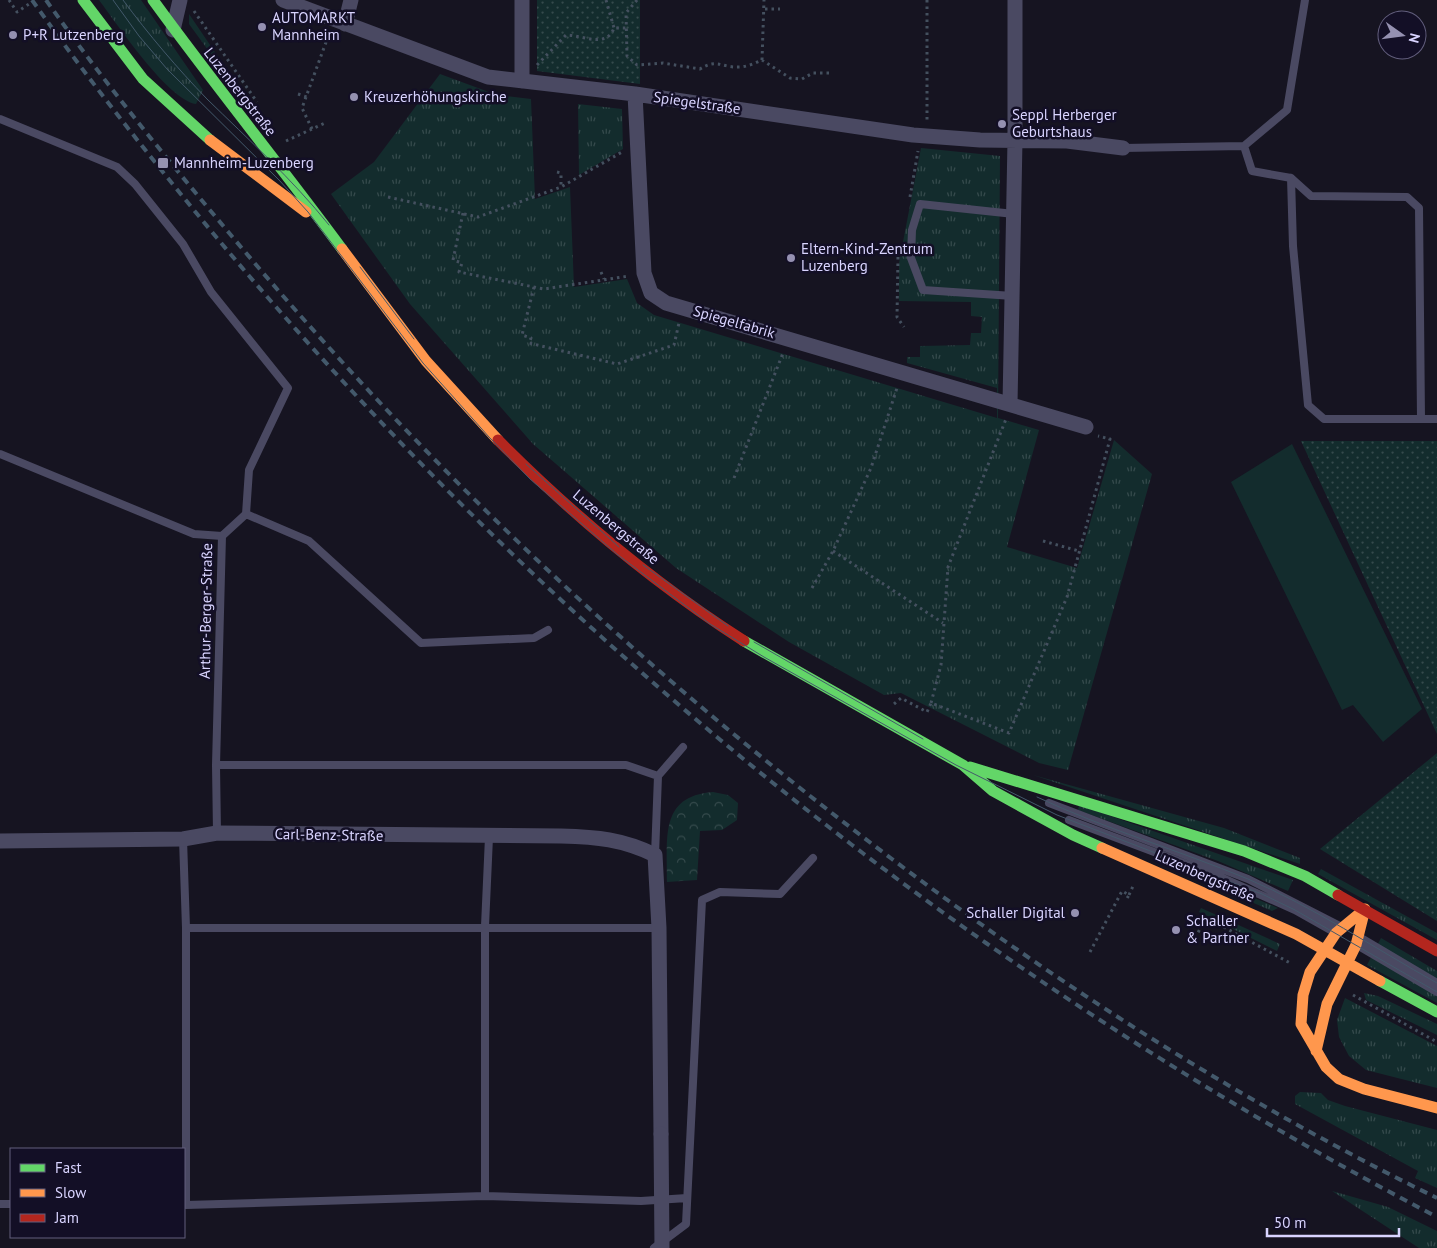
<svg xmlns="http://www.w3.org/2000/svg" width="1437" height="1248" font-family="'PT Sans',sans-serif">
  <defs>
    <pattern id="grass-tufts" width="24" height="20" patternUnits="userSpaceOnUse" patternTransform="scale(1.25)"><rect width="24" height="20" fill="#132c2d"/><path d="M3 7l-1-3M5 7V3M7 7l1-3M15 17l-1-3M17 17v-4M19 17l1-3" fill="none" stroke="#354a4c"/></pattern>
    <pattern id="forest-crowns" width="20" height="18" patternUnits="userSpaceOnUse" patternTransform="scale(1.25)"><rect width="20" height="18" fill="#132c2d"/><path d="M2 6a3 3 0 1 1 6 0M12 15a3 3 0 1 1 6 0" fill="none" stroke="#354a4c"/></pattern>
    <pattern id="park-dots" width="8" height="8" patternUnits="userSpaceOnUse" patternTransform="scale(1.25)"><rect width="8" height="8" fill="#132c2d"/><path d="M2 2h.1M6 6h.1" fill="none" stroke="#354a4c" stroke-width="1.8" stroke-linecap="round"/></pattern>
  </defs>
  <rect width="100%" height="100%" fill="#161421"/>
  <!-- grass -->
  <path fill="url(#grass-tufts)" d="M99 0H141L203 90 196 104C168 100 117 24 99 0Z
    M189 14 227 70V76L189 24Z
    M440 74 497 95 531 99 535 199 570 187 574 287 627 279 637 303 654 315 997 418V388L907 363V357H920V346L970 345 971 333H981L982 317 971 316V302L899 301V263L921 148 1000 156 998 418 1039 430 1007 547 1077 568 1114 440 1152 474 1068 770 1039 763 901 693 884 695 789 642 676 568 533 444 410 304 331 194 374 162Z
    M578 104 622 109 623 149 579 175Z
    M1033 775 1224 828 1300 858V864Z
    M1079 805 1293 880 1288 891 1218 861 1078 810Z
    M1177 865 1278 908 1272 911 1201 880Z
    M1321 869 1437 933V940L1318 874Z
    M1201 908 1280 944 1277 951 1199 912Z
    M1381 938 1437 971V1003L1367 965Z
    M1364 993 1378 996 1437 1024V1035L1366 1000Z
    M1345 998 1437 1046V1088L1366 1070 1349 1056 1339 1037 1337 1020Z
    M1300 1092 1321 1093 1328 1100 1345 1106 1437 1130V1188L1415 1178 1418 1171 1295 1104V1096Z
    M1332 1191 1388 1207 1437 1231V1248H1419Z"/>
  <!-- forest -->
  <path fill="url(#forest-crowns)" d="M713 792 728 795 738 803 737 820 722 830 700 831 697 880 667 882C668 840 658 796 713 792Z"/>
  <!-- park -->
  <path fill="url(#park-dots)" d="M537 0H640V84L537 71Z
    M1301 441H1437V734Z
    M1437 753V921L1320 849Z"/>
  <!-- garden -->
  <path fill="#132c2d" d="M1292 444 1422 709 1383 742 1353 705 1342 710 1231 482Z"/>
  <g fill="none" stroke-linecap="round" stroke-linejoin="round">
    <!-- path -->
    <path stroke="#44505f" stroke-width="3" stroke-dasharray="2.5 4" stroke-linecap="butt" d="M9 0 17 12 29 4
      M606 0 614 28
      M637 0 626 13 627 56 637 65 663 63 700 69C717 58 722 68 739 67 747 67 755 63 762 60L790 78 802 79 813 73H832
      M927 0V120
      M765 9H780
      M194 11 257 102
      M762 60 764 0
      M537 65 566 35C583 35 606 49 614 28H626
      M298 94 307 97
      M312 129 302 108 329 34
      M286 141 327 122
      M557 172 561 173V187
      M388 197 478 217 561 187 622 152
      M910 197 918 151
      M463 213 453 260 462 263 459 272 544 289 629 276
      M898 257 897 317 904 327
      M601 272 604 279
      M534 287 522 335 531 338 529 343 617 364 674 345 679 323
      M734 478 783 353
      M1043 541 1079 551
      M833 551 943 623
      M812 588 833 551 871 468 897 388
      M931 703 941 665 948 567 1006 419
      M894 704 901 698 927 712 931 703 1009 733 1067 597 1110 439 1098 436
      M1129 895 1133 886
      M1218 924 1292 964
      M1195 938 1206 918
      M1090 952 1122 891 1129 895 1126 900
      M1353 995 1437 1042"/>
    <!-- lane -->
    <path stroke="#4a4962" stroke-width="8" d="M0 119 117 167 135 184 183 244 211 292 288 388 249 470 246 514 222 536
      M1244 146 1252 171 1291 178 1293 246 1308 405 1324 419H1437
      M1123 148 1244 146 1287 110 1305 0
      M1291 178 1311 196 1407 197 1419 208 1421 419
      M1013 296 923 290 911 258 912 230 920 204 1014 214
      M0 454 194 534 222 536 216 765 217 833
      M246 514 309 541 421 643 534 638 548 630
      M216 765H626L658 776
      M1049 803 1248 879 1340 926
      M1069 820 1218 876 1295 910 1334 932
      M183 839 186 928V1205L485 1196V926L489 837
      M655 855 658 776 683 747
      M186 928H659
      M1361 938 1437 983
      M1357 945 1437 992
      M485 1196 641 1201 687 1198
      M0 1204H11
      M654 1248 686 1224 702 900 720 892 780 894 813 858"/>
    <!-- street -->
    <path stroke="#4a4962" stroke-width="15" d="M283 0 488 77 635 94 913 135 980 140 1067 141 1123 148
      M522 0V81
      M345 24 351 0
      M173 30 180 0
      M635 94 644 273 651 293 666 303 1086 427
      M1010 404 1015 140V0
      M0 841 183 839 217 833 561 836C597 837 622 839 655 855L659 928 661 1134"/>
    <!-- fast -->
    <path stroke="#63d668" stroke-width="11" d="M83 0 143 79 210 140
      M153 0C214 84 280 165 342 249
      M744 641 963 765 993 791 1073 835 1102 848
      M970 767 1244 851 1305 876 1338 895
      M1380 981 1437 1012"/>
    <!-- slow -->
    <path stroke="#ff974d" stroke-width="11" d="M210 140 306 212
      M342 249 426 361 498 440
      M1102 848 1296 934 1380 981
      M1365 909 1336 933 1310 972 1303 995 1301 1024 1326 1067 1339 1079 1364 1089 1437 1108
      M1316 1051 1327 1004 1356 945 1365 909"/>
    <!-- jam -->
    <path stroke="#b3261e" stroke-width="11" d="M498 440C573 515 655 584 744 641
      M1338 895 1437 951"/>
    <!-- tram -->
    <path stroke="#43596b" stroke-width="1" d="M113 0 139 36 167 69 279 180 308 212 423 363 489 437 530 479 618 555 710 624 764 657 956 765 1057 815 1262 894 1295 910 1437 992
      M123 0C149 35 177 68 207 99 249 140 292 179 329 225
      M360 267 414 339
      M526 464 619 547
      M643 565 728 626
      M754 642 923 739
      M1037 797C1105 829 1178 850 1248 879 1314 907 1374 948 1437 983"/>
    <!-- rail -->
    <path stroke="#43596b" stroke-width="4" stroke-dasharray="8 6" stroke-linecap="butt" d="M32 0C90 82 153 161 217 238 554 641 971 974 1437 1217
      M46 0C103 81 166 158 230 234 426 468 648 676 892 859 1063 988 1245 1104 1437 1198"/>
    <!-- street-bridge -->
    <path stroke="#4a4962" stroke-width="15" d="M661 1134 662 1248"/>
  </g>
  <!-- markers -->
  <g fill="#9591b1" stroke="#130f26" stroke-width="2">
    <circle cx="262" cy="27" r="5"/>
    <circle cx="13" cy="35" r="5"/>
    <circle cx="354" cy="97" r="5"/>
    <circle cx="1002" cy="124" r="5"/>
    <rect x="157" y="157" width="12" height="12" rx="2.5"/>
    <circle cx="791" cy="258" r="5"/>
    <circle cx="1075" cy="913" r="5"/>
    <circle cx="1176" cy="930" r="5"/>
  </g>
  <g text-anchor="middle" stroke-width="5" stroke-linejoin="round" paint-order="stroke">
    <!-- poi labels -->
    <g font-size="15" fill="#d9d4ff" stroke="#130f26" text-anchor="start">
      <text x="272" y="23">AUTOMARKT<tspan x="272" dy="17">Mannheim</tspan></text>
      <text x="23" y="40">P+R Lutzenberg</text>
      <text x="364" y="102">Kreuzerhöhungskirche</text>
      <text x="1012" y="120">Seppl Herberger<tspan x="1012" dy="17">Geburtshaus</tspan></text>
      <text x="174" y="168">Mannheim-Luzenberg</text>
      <text x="801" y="254">Eltern-Kind-Zentrum<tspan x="801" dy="17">Luzenberg</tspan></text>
      <text x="1065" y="918" text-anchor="end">Schaller Digital</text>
      <text x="1186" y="926">Schaller<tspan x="1186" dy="17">&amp; Partner</tspan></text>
    </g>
    <!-- street labels -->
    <g font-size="15" fill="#d9d4ff" stroke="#130f26">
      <text transform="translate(240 92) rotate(52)" y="5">Luzenbergstraße</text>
      <text transform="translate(697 103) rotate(8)" y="5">Spiegelstraße</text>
      <text transform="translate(734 322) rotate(16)" y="5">Spiegelfabrik</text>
      <text transform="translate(616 527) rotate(40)" y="5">Luzenbergstraße</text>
      <text transform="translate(206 611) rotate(-89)" y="5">Arthur-Berger-Straße</text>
      <text transform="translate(329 835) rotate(1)" y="5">Carl-Benz-Straße</text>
      <text transform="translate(1205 876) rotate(24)" y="5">Luzenbergstraße</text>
    </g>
  </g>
  <!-- legend -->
  <rect x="10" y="1148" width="175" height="90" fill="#130f26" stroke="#625e7d"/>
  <rect x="20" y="1164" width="25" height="8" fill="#63d668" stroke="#625e7d"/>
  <text x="55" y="1173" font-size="15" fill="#d9d4ff">Fast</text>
  <rect x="20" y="1189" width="25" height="8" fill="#ff974d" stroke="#625e7d"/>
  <text x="55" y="1198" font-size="15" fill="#d9d4ff">Slow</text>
  <rect x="20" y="1214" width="25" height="8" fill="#b3261e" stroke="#625e7d"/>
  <text x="55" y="1223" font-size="15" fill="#d9d4ff">Jam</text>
  <!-- north arrow -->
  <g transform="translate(1402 35) rotate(104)"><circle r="24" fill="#130f26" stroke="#625e7d"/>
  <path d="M0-4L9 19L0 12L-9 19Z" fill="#9591b1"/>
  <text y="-8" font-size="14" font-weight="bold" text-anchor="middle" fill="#d9d4ff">N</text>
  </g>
  <!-- scale -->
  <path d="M1267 1228v8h132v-8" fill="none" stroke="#d9d4ff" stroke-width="2.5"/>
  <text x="1274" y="1228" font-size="15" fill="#d9d4ff" stroke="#130f26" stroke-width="4" paint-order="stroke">50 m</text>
</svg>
